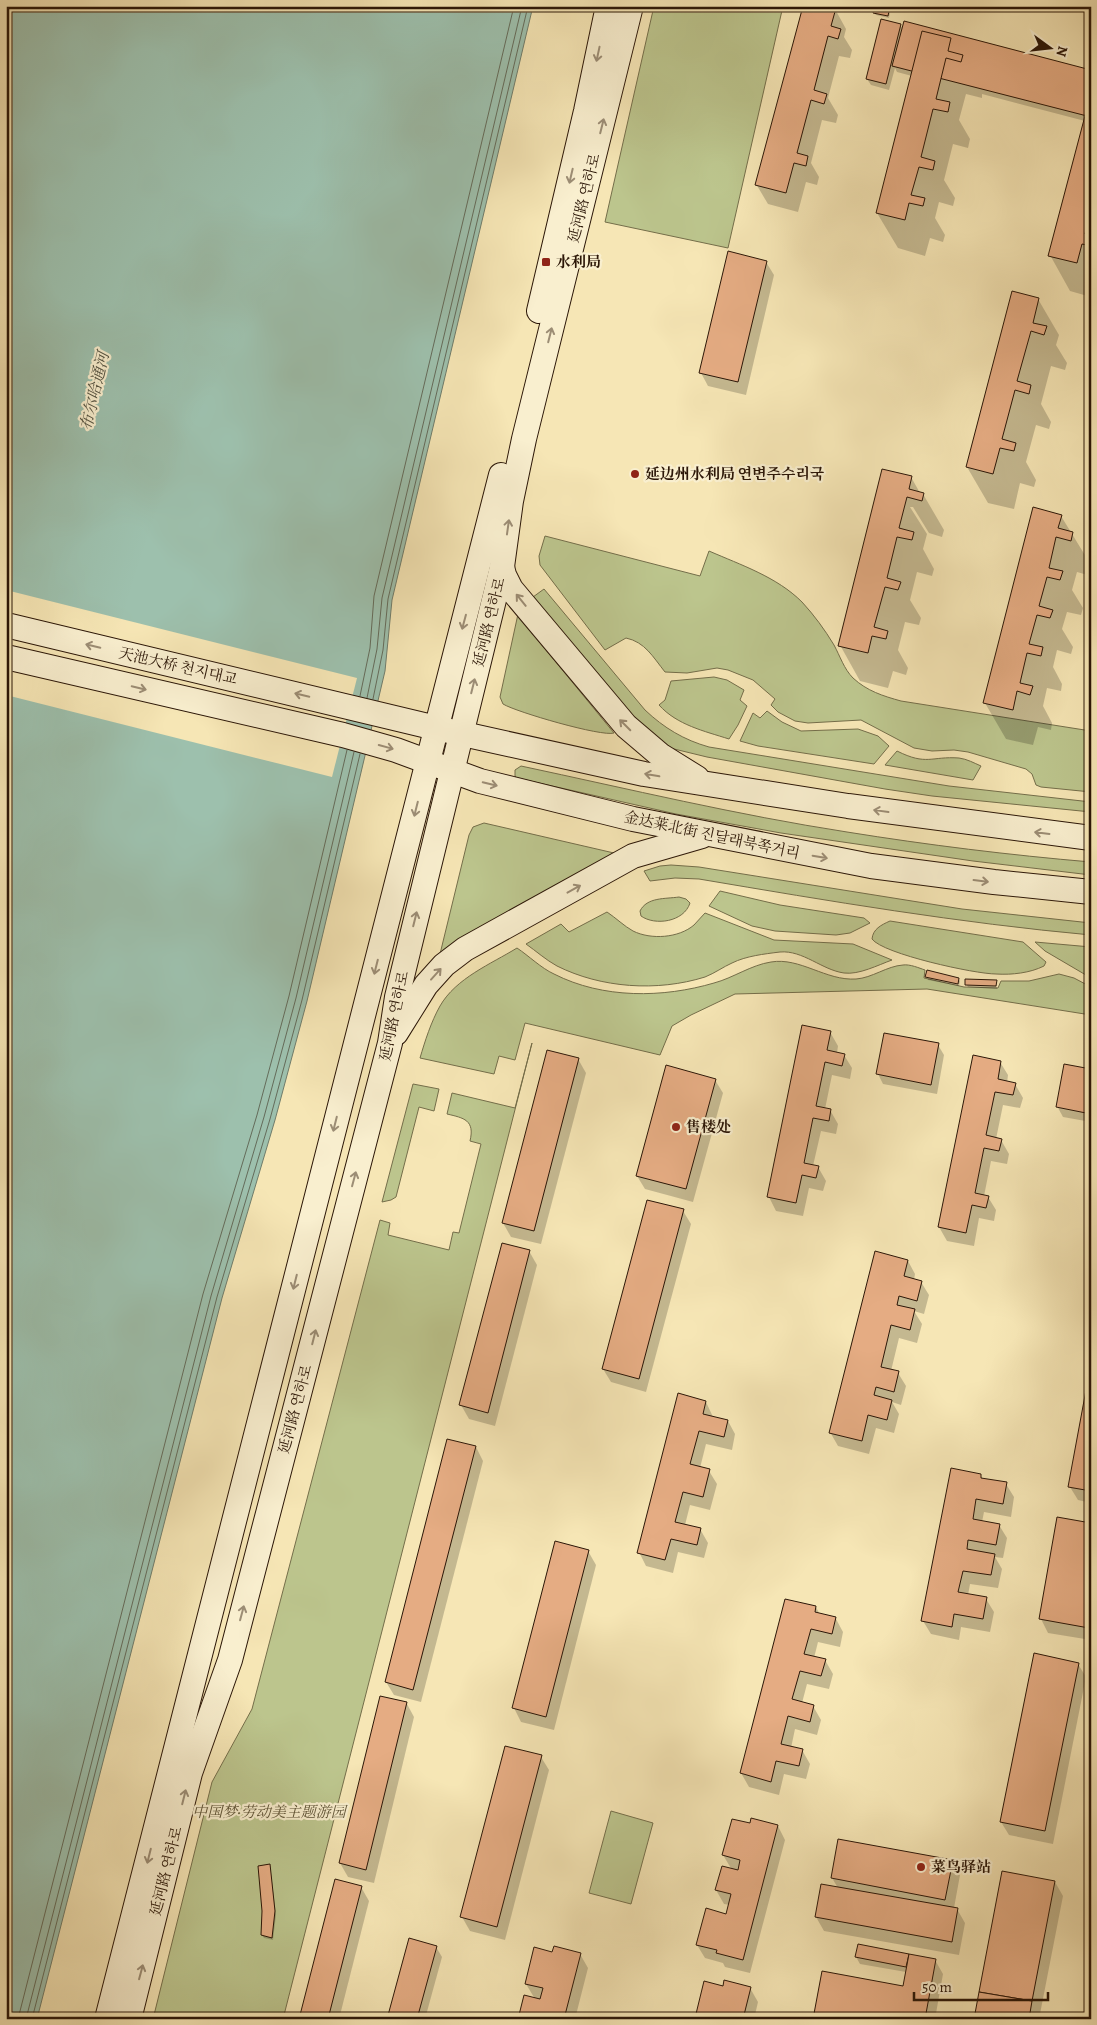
<svg xmlns="http://www.w3.org/2000/svg" width="1097" height="2025" font-family="Alegreya,'Noto Serif SC','Noto Serif KR',serif">
	<rect width="100%" height="100%" fill="#f6e6b5"/>
	<filter id="stains"><feTurbulence type="fractalNoise" baseFrequency=".004" numOctaves="4"/><feColorMatrix values="0 0 0 0 .2 0 0 0 0 .09 0 0 0 0 .02 0 0 0 .5 -.17"/></filter>
	<radialGradient id="worn" r=".72"><stop offset=".6" stop-color="#630" stop-opacity="0"/><stop offset="1" stop-color="#630" stop-opacity=".3"/></radialGradient>
	<g fill="#bcc58d" stroke="#746e4a">
		<polygon points="654,6 783,6 728,248 605,222"/>
		<path d="M 545,536 L 700,576 L 709,551 C 741,565 777,577 802,602 C 814,615 825,630 834,645 C 840,656 844,669 853,678 C 867,691 883,696 901,701 L 1091,731 L 1091,792 L 1041,787 L 1036,785 L 1032,774 L 1026,769 L 968,752 L 954,750 L 932,751 L 914,748 L 861,720 L 808,723 L 795,721 L 778,712 L 771,705 L 775,699 L 753,680 L 728,670 L 717,668 L 687,673 L 665,672 C 653,657 645,642 626,638 L 605,650 L 540,565 L 539,556 Z"/>
		<path d="M 544,589 L 645,710 C 664,728 684,740 709,747 L 949,786 L 1091,802 L 1091,812 L 932,796 L 885,789 L 707,757 L 670,748 L 634,719 L 533,597 Z"/>
		<path d="M 518,614 L 532,633 L 614,733 C 602,737 516,712 503,704 L 500,697 Z"/>
		<path d="M 714,677 L 727,680 L 744,690 L 740,700 L 747,706 L 738,725 L 729,739 C 704,731 677,725 659,705 L 665,700 L 671,681 Z"/>
		<polygon points="767,711 782,722 801,731 858,729 878,736 889,746 874,764 758,746 740,741 753,713 760,718"/>
		<path d="M 897,751 C 927,766 931,756 959,758 C 967,759 974,763 981,766 L 973,780 L 885,765 Z"/>
		<path d="M 521,766 C 629,789 737,815 847,832 C 928,845 1009,855 1091,862 L 1091,875 L 973,861 L 781,833 L 676,814 L 517,778 L 515,776 L 515,770 Z"/>
		<polygon points="484,823 614,853 440,954 469,835 473,827"/>
		<path d="M 671,865 L 699,867 L 962,909 L 1091,923 L 1091,935 C 959,923 829,901 699,879 L 675,878 L 650,881 L 644,871 L 660,866 Z"/>
		<polygon points="720,891 780,905 864,918 870,923 850,933 836,935 775,931 752,926 709,906"/>
		<path d="M 679,897 L 686,899 L 690,903 C 684,922 655,926 641,916 L 640,911 C 647,897 665,899 679,897 Z"/>
		<path d="M 607,912 C 616,918 624,926 633,931 C 651,940 679,938 694,925 C 698,921 701,917 705,913 L 774,940 L 853,944 L 892,960 C 878,965 859,975 844,973 C 822,970 803,950 780,952 C 764,954 746,956 732,963 C 723,967 715,973 705,977 C 657,992 601,988 557,966 C 546,960 536,951 526,944 L 561,924 L 569,932 Z"/>
		<path d="M 890,921 L 1023,942 L 1046,962 L 1044,966 C 1030,973 1012,975 996,974 C 975,974 883,954 872,939 C 873,929 881,925 890,921 Z"/>
		<polygon points="1035,942 1091,947 1091,978 1045,951"/>
		<path d="M 517,948 C 529,956 541,968 554,974 C 603,999 663,998 714,983 C 733,978 751,965 771,962 C 800,957 826,981 856,979 C 872,978 887,966 903,965 C 910,964 919,968 925,970 L 924,978 L 964,987 L 998,988 L 1001,981 L 1029,981 L 1059,974 L 1074,978 L 1091,987 L 1091,1015 L 927,989 L 735,994 L 691,1015 L 672,1026 L 660,1055 L 525,1023 L 515,1060 L 499,1056 L 494,1074 L 420,1058 C 425,1041 431,1022 440,1006 C 456,978 491,964 517,948 Z"/>
		<path d="M 532,1043 L 283,2019 L 153,2019 L 212,1782 L 252,1709 L 380,1220 L 390,1223 L 388,1235 L 449,1250 L 453,1232 L 459,1233 L 481,1144 L 470,1141 C 475,1120 464,1118 447,1114 L 452,1093 L 515,1108 Z"/>
		<polygon points="413,1084 439,1089 434,1111 419,1107 396,1197 391,1200 382,1202"/>
		<polygon points="611,1811 653,1823 631,1904 589,1893"/>
	</g>
	<polygon fill="#9dc0ad" stroke="#6f7c6b" points="6,6 533,6 392,600 385,671 307,1001 275,1120 222,1298 37,2019 6,2019"/>
	<polygon fill="#f6e6b5" points="6,590 357,678 332,777 6,695"/>
	<g fill="#0003">
		<polygon points="804,6 825,6 835,9 846,29 844,37 852,50 850,58 839,56 828,98 838,115 836,123 822,120 811,163 819,177 817,185 806,182 798,212 768,204 756,184"/>
		<polygon points="876,6 891,6 889,18 876,15 874,13"/>
		<polygon points="900,25 903,29 1091,71 1091,297 1070,291 1050,255 1085,121 982,94 982,98 966,94 959,120 970,139 968,148 953,144 944,180 955,198 953,206 939,202 935,218 945,235 943,242 930,238 925,256 898,248 877,213 912,76 897,72 895,68 889,90 871,85 867,79"/>
		<polygon points="766,262 774,275 746,395 708,386 701,373"/>
		<polygon points="1038,299 1059,335 1056,345 1067,363 1065,370 1051,366 1041,404 1051,422 1049,429 1036,425 1026,462 1036,480 1034,487 1020,483 1014,509 988,503 967,467"/>
		<polygon points="911,477 920,493 923,494 944,530 942,537 929,533 913,507 910,507 927,534 923,549 934,569 932,576 917,572 910,600 921,618 919,625 905,622 898,650 908,668 906,675 893,671 888,688 860,681 840,645"/>
		<polygon points="1061,516 1091,565 1091,576 1077,572 1072,590 1083,608 1081,615 1067,612 1062,629 1073,647 1071,654 1057,650 1053,667 1062,684 1061,691 1047,688 1043,706 1052,723 1051,730 1038,727 1033,745 1006,739 985,703"/>
		<polygon points="927,977 958,979 960,981 959,986 928,980"/>
		<polygon points="996,982 997,989 968,987 966,984"/>
		<polygon points="830,1032 838,1046 837,1053 844,1055 852,1068 850,1079 832,1075 825,1109 830,1110 838,1124 836,1134 821,1131 813,1166 818,1167 826,1181 823,1191 809,1188 803,1216 776,1211 769,1197"/>
		<polygon points="938,1045 944,1055 937,1094 883,1084 878,1074"/>
		<polygon points="578,1059 586,1073 541,1244 511,1237 503,1223"/>
		<polygon points="1000,1062 1008,1075 1007,1083 1015,1084 1023,1098 1020,1108 1003,1105 996,1139 1001,1140 1009,1154 1007,1164 991,1161 984,1196 988,1197 996,1210 994,1221 979,1218 974,1246 947,1241 939,1227"/>
		<polygon points="1091,1071 1091,1122 1063,1117 1057,1106"/>
		<polygon points="715,1080 723,1093 693,1202 645,1189 637,1176"/>
		<polygon points="683,1211 691,1224 646,1392 611,1382 603,1369"/>
		<polygon points="529,1251 537,1265 495,1426 469,1419 461,1405"/>
		<polygon points="908,1261 915,1274 914,1280 921,1282 929,1295 924,1314 914,1311 922,1324 917,1343 899,1338 891,1371 898,1373 906,1386 901,1405 892,1402 899,1414 894,1433 876,1428 869,1454 838,1446 830,1432"/>
		<polygon points="1091,1370 1091,1503 1078,1500 1070,1487"/>
		<polygon points="706,1402 713,1417 728,1421 735,1434 732,1450 706,1444 700,1468 709,1471 717,1484 710,1510 690,1505 685,1525 700,1529 708,1543 704,1558 678,1552 673,1573 646,1566 639,1552"/>
		<polygon points="476,1447 483,1461 421,1702 394,1695 386,1682"/>
		<polygon points="980,1475 983,1479 1006,1484 1014,1497 1011,1517 984,1512 982,1522 999,1525 1007,1538 1003,1558 995,1557 1002,1569 998,1588 970,1584 968,1595 986,1599 994,1612 990,1632 961,1627 959,1640 931,1634 923,1621"/>
		<polygon points="1091,1524 1091,1640 1048,1633 1041,1619"/>
		<polygon points="588,1551 596,1565 554,1730 521,1722 514,1708"/>
		<polygon points="816,1607 820,1615 836,1619 843,1632 840,1647 818,1642 814,1658 825,1660 833,1674 829,1689 807,1684 802,1703 813,1706 821,1720 817,1735 795,1729 791,1748 802,1750 810,1764 806,1779 784,1774 779,1795 749,1787 741,1773"/>
		<polygon points="1078,1664 1086,1677 1053,1844 1009,1835 1001,1822"/>
		<polygon points="381,1697 407,1704 414,1717 374,1883 348,1877 340,1863"/>
		<polygon points="541,1757 549,1770 505,1940 470,1931 462,1917"/>
		<polygon points="751,1825 778,1826 785,1840 750,1973 725,1967 723,1963 705,1958 697,1945 727,1915 730,1905 724,1904 716,1890 732,1870 723,1855"/>
		<polygon points="952,1861 960,1875 954,1908 957,1909 965,1923 959,1955 824,1931 816,1917 838,1888 832,1878"/>
		<polygon points="270,1865 276,1915 273,1940 264,1938 262,1935"/>
		<polygon points="1055,1882 1063,1896 1040,2014 1037,2013 1036,2019 975,2019"/>
		<polygon points="361,1887 369,1901 339,2019 301,2019"/>
		<polygon points="436,1947 442,1957 425,2019 388,2019"/>
		<polygon points="553,1953 580,1954 588,1968 575,2019 519,2019 535,1999 526,1984"/>
		<polygon points="908,1955 910,1957 935,1960 943,1974 935,2019 814,2019 904,1987 906,1972 860,1964 856,1957"/>
		<polygon points="724,1987 750,1988 758,2002 754,2019 697,2019"/>
	</g>
	<g fill="none" stroke-linecap="round" stroke-linejoin="round">
		<g stroke="#646b5a" stroke-width="1">
			<polyline points="360,696 370,648 374,596 514,6"/>
			<polyline points="367,698 377,649 382,598 522,6"/>
			<polyline points="373,699 383,650 388,599 528,6"/>
			<polyline points="18,2019 203,1294 257,1115 289,996 347,750"/>
			<polyline points="26,2019 211,1296 264,1117 296,998 354,752"/>
			<polyline points="32,2019 217,1297 270,1119 302,1000 360,754"/>
		</g>
	</g>
	<g fill="#e5ac83" stroke="#2b1607">
		<polygon points="803,6 836,8 831,26 841,29 838,39 828,36 814,90 827,94 824,104 811,100 797,153 808,156 806,166 794,163 786,193 755,185"/>
		<polygon points="875,6 890,6 888,16 873,13"/>
		<polygon points="881,19 901,24 886,84 866,79"/>
		<polygon points="904,21 1091,70 1091,117 892,66"/>
		<polygon points="922,31 951,38 948,51 963,55 961,62 946,58 936,99 950,102 948,112 933,109 921,157 935,161 933,170 919,167 911,195 925,198 923,206 909,203 905,220 876,213"/>
		<polygon points="1091,93 1091,210 1085,234 1091,236 1091,246 1082,244 1077,263 1048,256"/>
		<polygon points="728,251 767,261 738,382 699,373"/>
		<polygon points="1012,291 1039,298 1033,323 1047,326 1044,335 1031,331 1017,381 1031,385 1029,394 1015,390 1002,439 1016,443 1014,451 1000,448 993,474 966,467"/>
		<polygon points="882,469 912,476 909,489 924,493 922,501 907,497 899,528 914,532 912,540 897,537 887,578 901,582 898,590 885,587 874,627 888,631 886,639 872,636 868,653 838,646"/>
		<polygon points="1033,507 1062,515 1058,528 1073,532 1071,541 1056,537 1049,568 1063,571 1060,580 1047,577 1039,606 1053,610 1050,618 1037,615 1029,644 1043,647 1041,656 1027,653 1020,683 1033,686 1030,695 1017,691 1013,710 983,703"/>
		<polygon points="927,970 959,978 958,984 925,977"/>
		<polygon points="965,979 997,980 996,986 965,985"/>
		<polygon points="802,1025 831,1031 827,1050 845,1054 842,1066 825,1062 816,1106 831,1109 829,1121 813,1118 804,1163 819,1166 816,1178 802,1175 796,1203 767,1197"/>
		<polygon points="884,1033 939,1043 931,1085 876,1074"/>
		<polygon points="547,1050 579,1058 534,1231 502,1223"/>
		<polygon points="973,1055 1001,1061 998,1079 1016,1083 1013,1095 995,1092 986,1135 1002,1139 999,1151 984,1148 975,1193 989,1196 986,1208 972,1205 966,1233 938,1227"/>
		<polygon points="1064,1064 1091,1069 1091,1114 1056,1107"/>
		<polygon points="666,1065 716,1079 686,1189 636,1176"/>
		<polygon points="647,1200 684,1209 639,1379 602,1369"/>
		<polygon points="502,1243 530,1250 488,1413 459,1405"/>
		<polygon points="875,1251 908,1260 904,1276 922,1281 917,1301 899,1296 897,1305 915,1309 910,1330 891,1325 881,1367 899,1371 894,1392 876,1387 874,1395 892,1400 887,1420 868,1415 862,1441 829,1433"/>
		<polygon points="1091,1363 1091,1491 1068,1487"/>
		<polygon points="678,1393 706,1401 703,1414 728,1420 724,1437 699,1431 690,1464 710,1469 703,1497 683,1492 675,1522 701,1528 697,1545 671,1539 665,1560 637,1553"/>
		<polygon points="447,1439 476,1446 413,1690 385,1682"/>
		<polygon points="951,1468 981,1474 981,1478 1007,1482 1003,1504 976,1499 973,1519 1000,1524 996,1545 968,1540 967,1549 995,1554 991,1575 963,1571 958,1592 987,1597 983,1619 954,1614 952,1627 921,1621"/>
		<polygon points="1057,1517 1091,1523 1091,1616 1089,1628 1039,1619"/>
		<polygon points="555,1541 589,1550 546,1717 512,1708"/>
		<polygon points="785,1599 816,1606 815,1612 836,1617 832,1634 811,1629 804,1654 826,1659 821,1676 800,1671 792,1699 814,1705 810,1722 788,1716 781,1744 803,1749 799,1766 776,1761 771,1782 740,1773"/>
		<polygon points="1034,1653 1079,1663 1045,1831 1000,1822"/>
		<polygon points="380,1696 407,1702 366,1870 339,1863"/>
		<polygon points="505,1746 542,1755 497,1927 460,1917"/>
		<polygon points="751,1818 778,1825 743,1960 716,1953 717,1950 696,1945 706,1908 726,1914 731,1894 715,1890 722,1866 738,1870 740,1860 722,1855 732,1819 750,1823"/>
		<polygon points="838,1839 953,1860 945,1900 831,1878"/>
		<polygon points="270,1864 275,1911 272,1938 261,1935 262,1911 258,1866"/>
		<polygon points="1002,1871 1055,1881 1032,2001 979,1992"/>
		<polygon points="335,1879 362,1886 328,2019 299,2019"/>
		<polygon points="821,1884 958,1908 952,1942 815,1917"/>
		<polygon points="409,1938 437,1946 417,2019 387,2019"/>
		<polygon points="858,1944 909,1954 906,1967 855,1957"/>
		<polygon points="554,1946 581,1953 564,2019 518,2019 524,1995 540,1999 543,1988 525,1984 534,1947 552,1952"/>
		<polygon points="909,1954 936,1959 925,2019 813,2019 822,1971 903,1986"/>
		<polygon points="724,1980 751,1987 743,2019 695,2018 704,1981 723,1986"/>
		<polygon points="979,1992 1032,2001 1029,2019 974,2019"/>
	</g>
	<g fill="none" stroke-linecap="round" stroke-linejoin="round">
		<defs>
			<g id="secondary">
				<polyline points="539,311 586,111 608,6"/>
				<polyline points="502,567 504,575 511,589 626,726 660,755 697,778"/>
				<polyline points="6,625 436,728 644,774 848,806 1091,838"/>
				<polyline points="6,657 343,735 396,750 480,781 633,819 871,866 994,882 1091,892"/>
				<polyline points="396,1033 426,985 444,965 465,949 633,856 702,836"/>
				<polyline points="107,2019 501,475"/>
				<polyline points="129,2019 190,1773 230,1660 390,1043 397,997 502,567 511,501 524,439 631,6"/>
			</g>
		</defs>
		<use href="#secondary" stroke="#2b1607" stroke-width="26"/>
		<use href="#secondary" stroke="#f9efcf" stroke-width="24"/>
	</g>
	<defs><path id="oneway-shaft" d="M-6 0H5M1.5-3L5.5 0L1.5 3" fill="none" stroke-width="1.6" stroke-linecap="round" stroke-linejoin="round" transform="scale(1.25)"/></defs>
	<g stroke="#9c8d75">
		<use href="#oneway-shaft" transform="translate(598 54) rotate(102)"/>
		<use href="#oneway-shaft" transform="translate(602 126) rotate(-76)"/>
		<use href="#oneway-shaft" transform="translate(571 176) rotate(103)"/>
		<use href="#oneway-shaft" transform="translate(550 335) rotate(-76)"/>
		<use href="#oneway-shaft" transform="translate(508 527) rotate(-82)"/>
		<use href="#oneway-shaft" transform="translate(521 600) rotate(-129)"/>
		<use href="#oneway-shaft" transform="translate(464 622) rotate(105)"/>
		<use href="#oneway-shaft" transform="translate(93 646) rotate(-167)"/>
		<use href="#oneway-shaft" transform="translate(473 686) rotate(-76)"/>
		<use href="#oneway-shaft" transform="translate(139 688) rotate(13)"/>
		<use href="#oneway-shaft" transform="translate(302 695) rotate(-167)"/>
		<use href="#oneway-shaft" transform="translate(625 725) rotate(-135)"/>
		<use href="#oneway-shaft" transform="translate(386 747) rotate(15)"/>
		<use href="#oneway-shaft" transform="translate(652 775) rotate(-170)"/>
		<use href="#oneway-shaft" transform="translate(490 784) rotate(14)"/>
		<use href="#oneway-shaft" transform="translate(416 809) rotate(104)"/>
		<use href="#oneway-shaft" transform="translate(881 811) rotate(-172)"/>
		<use href="#oneway-shaft" transform="translate(1042 833) rotate(-173)"/>
		<use href="#oneway-shaft" transform="translate(820 857) rotate(10)"/>
		<use href="#oneway-shaft" transform="translate(981 881) rotate(7)"/>
		<use href="#oneway-shaft" transform="translate(574 889) rotate(-29)"/>
		<use href="#oneway-shaft" transform="translate(415 919) rotate(-76)"/>
		<use href="#oneway-shaft" transform="translate(376 967) rotate(104)"/>
		<use href="#oneway-shaft" transform="translate(436 974) rotate(-48)"/>
		<use href="#oneway-shaft" transform="translate(335 1124) rotate(104)"/>
		<use href="#oneway-shaft" transform="translate(354 1179) rotate(-75)"/>
		<use href="#oneway-shaft" transform="translate(295 1282) rotate(104)"/>
		<use href="#oneway-shaft" transform="translate(314 1337) rotate(-76)"/>
		<use href="#oneway-shaft" transform="translate(242 1613) rotate(-75)"/>
		<use href="#oneway-shaft" transform="translate(184 1797) rotate(-76)"/>
		<use href="#oneway-shaft" transform="translate(149 1856) rotate(104)"/>
		<use href="#oneway-shaft" transform="translate(141 1972) rotate(-75)"/>
	</g>
	<g fill="#8f2418" stroke="#f9efcf" stroke-width="2">
		<rect x="541" y="257" width="10" height="10" rx="2.5"/>
		<circle cx="635" cy="474" r="5"/>
		<circle cx="676" cy="1127" r="5"/>
		<circle cx="921" cy="1867" r="5"/>
	</g>
	<g text-anchor="middle" stroke-width="4.5" stroke-linejoin="round" paint-order="stroke">
		<g font-size="15" fill="#2b1607" stroke="#f9efcf">
			<text transform="translate(584 198) rotate(-76)" y="5">延河路 연하로</text>
			<text transform="translate(489 622) rotate(-76)" y="5">延河路 연하로</text>
			<text transform="translate(178 666) rotate(13)" y="5">天池大桥 천지대교</text>
			<text transform="translate(712 835) rotate(12)" y="5">金达莱北街 진달래북쪽거리</text>
			<text transform="translate(394 1016) rotate(-78)" y="5">延河路 연하로</text>
			<text transform="translate(295 1409) rotate(-75)" y="5">延河路 연하로</text>
			<text transform="translate(166 1871) rotate(-76)" y="5">延河路 연하로</text>
		</g>
		<g font-size="15" font-weight="bold" fill="#2b1607" stroke="#f9efcf" text-anchor="start">
			<text x="556" y="267">水利局</text>
			<text x="645" y="479">延边州水利局 연변주수리국</text>
			<text x="686" y="1132">售楼处</text>
			<text x="931" y="1872">菜鸟驿站</text>
		</g>
		<g font-size="15" font-style="italic" fill="#5e5336" stroke="#f9efcf">
			<text x="269" y="1817">中国梦·劳动美主题游园</text>
		</g>
		<g font-size="16" font-style="italic" fill="#535241" stroke="#f9efcf">
			<text transform="translate(94 391) rotate(-77)" y="6">布尔哈通河</text>
		</g>
	</g>
	<rect width="1097" height="2025" fill="none" stroke="#f6e6b5" stroke-width="25"/>
	<rect x="8" y="8" width="1082" height="2010" fill="none" stroke="#2b1607" stroke-width="2.5"/>
	<rect x="12" y="12" width="1072" height="2000" fill="none" stroke="#2b1607"/>
	<g transform="translate(1050 48) rotate(105)" stroke="#f9efcf" stroke-width="4" paint-order="stroke">
	<path d="M0-4L9 19L0 12L-9 19Z" fill="#2b1607"/>
	<text y="-8" font-size="14" font-weight="bold" text-anchor="middle" fill="#2b1607">N</text>
	</g>
	<path d="M914 1992v8h134v-8" fill="none" stroke="#2b1607" stroke-width="2.5"/>
	<text x="922" y="1992" font-size="15" fill="#2b1607" stroke="#f9efcf" stroke-width="4" paint-order="stroke">50 m</text>
	<rect width="100%" height="100%" filter="url(#stains)"/>
	<rect width="100%" height="100%" fill="url(#worn)"/>
</svg>
